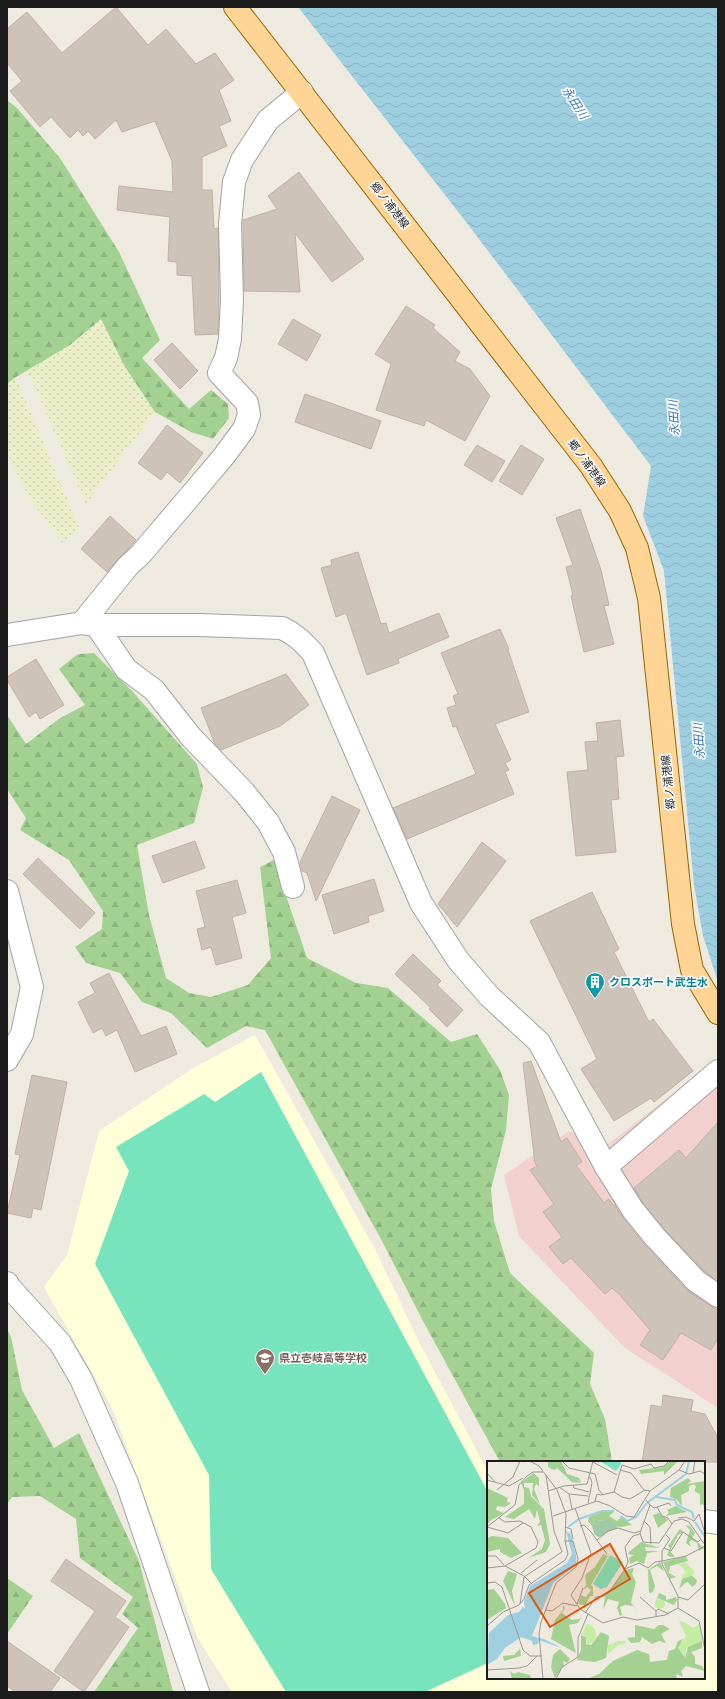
<svg xmlns="http://www.w3.org/2000/svg" width="725" height="1699" font-family="Mulish,'Noto Sans JP',sans-serif">
	<defs>
		<pattern id="farmland-dots" width="8" height="8" patternUnits="userSpaceOnUse"><rect width="8" height="8" fill="#ebefc9"/><path d="M2 2h.1M6 6h.1" fill="none" stroke="#c9ccac" stroke-width="1.8" stroke-linecap="round"/></pattern>
		<pattern id="forest-firs" width="22" height="20" patternUnits="userSpaceOnUse"><rect width="22" height="20" fill="#a2d191"/><path d="M5 1l3.5 6h-7zM16 11l3.5 6h-7z" fill="#8bb37c"/></pattern>
		<pattern id="water-waves" width="16" height="10" patternUnits="userSpaceOnUse"><rect width="16" height="10" fill="#9dcfe0"/><path d="M0 5q4-4 8 0t8 0" fill="none" stroke="#87b1c0"/></pattern>
	</defs>
	<rect width="100%" height="100%" fill="#eeeae0"/>
	<polygon fill="#f1d0cd" points="711,1064 718,1069 718,1408 625,1348 519,1236 504,1175 569,1131 607,1145"/>
	<polygon fill="#feffd8" points="255,1035 375,1249 419,1342 488,1472 488,1678 704,1678 704,1513 718,1512 718,1692 232,1692 198,1639 112,1408 44,1287 67,1255 99,1131 195,1067"/>
	<g fill="url(#farmland-dots)">
		<polygon points="101,319 125,367 155,412 86,504 27,370 70,345"/>
		<polygon points="16,377 80,530 62,543 28,496 11,462 7,447 7,384"/>
	</g>
	<g fill="url(#forest-firs)">
		<polygon points="7,100 17,108 60,158 119,252 160,340 142,358 189,409 211,390 228,404 229,418 213,439 191,432 155,412 125,367 101,319 70,345 16,377 7,384"/>
		<polygon points="94,653 132,691 197,764 203,787 194,823 137,845 149,915 166,978 189,993 211,997 248,985 271,958 260,867 274,860 307,958 356,983 388,988 451,1042 477,1034 500,1070 509,1095 506,1130 491,1189 494,1221 510,1273 594,1353 590,1384 605,1419 612,1462 500,1462 423,1321 382,1241 265,1030 246,1026 207,1048 171,1013 142,1002 120,973 86,963 75,947 102,929 103,911 69,860 20,830 26,818 7,789 7,715 26,744 60,718 85,705 59,669 78,654"/>
		<polygon points="7,1329 11,1337 22,1390 54,1448 79,1433 139,1561 173,1692 94,1692 138,1628 122,1614 133,1597 80,1558 76,1519 40,1496 12,1497 7,1504"/>
		<polygon points="7,1578 33,1596 7,1634"/>
	</g>
	<polygon fill="#77e4bd" points="261,1072 488,1492 488,1663 425,1692 286,1692 211,1569 209,1475 95,1264 129,1171 116,1147 204,1094 215,1102"/>
	<polygon fill="url(#water-waves)" points="298,7 718,7 718,982 703,936 694,885 664,571 643,516 651,466 463,218"/>
	<g fill="#cec3b9" stroke="#c1b0a2">
		<polygon points="116,7 148,45 166,29 196,64 215,53 234,80 219,90 231,121 219,126 227,146 202,157 202,190 212,190 214,229 218,228 219,291 218,334 195,335 192,276 177,275 177,262 168,261 170,217 117,210 119,186 173,192 172,161 155,121 122,132 116,120 95,139 88,131 83,136 78,130 70,138 51,117 40,127 10,91 22,81 7,63 7,29 27,12 62,53"/>
		<polygon points="299,172 364,259 332,282 295,233 300,292 244,291 243,220 277,209 268,196"/>
		<polygon points="406,306 435,325 433,328 460,352 455,361 470,369 490,396 465,441 426,420 424,426 376,410 391,364 375,354"/>
		<polygon points="293,319 321,335 307,361 278,344"/>
		<polygon points="172,343 198,371 180,389 154,360"/>
		<polygon points="305,394 381,421 371,449 295,422"/>
		<polygon points="167,425 203,453 180,483 167,472 161,480 138,463"/>
		<polygon points="477,445 505,461 492,482 464,465"/>
		<polygon points="521,445 544,459 522,495 499,481"/>
		<polygon points="580,509 601,570 609,605 604,606 614,644 584,652 571,596 573,595 566,567 573,565 556,518"/>
		<polygon points="110,516 136,540 107,572 81,549"/>
		<polygon points="358,552 381,624 386,623 389,633 439,613 449,637 398,659 399,663 367,675 346,613 336,617 321,568 332,565 331,560"/>
		<polygon points="500,629 509,649 508,650 529,712 495,724 511,760 505,763 509,770 505,772 514,794 407,839 393,808 476,774 456,726 453,727 447,708 456,705 453,696 458,694 441,653"/>
		<polygon points="36,659 64,705 40,719 36,712 29,717 7,680 7,677"/>
		<polygon points="286,674 309,705 280,726 221,750 215,744 201,708"/>
		<polygon points="620,720 624,756 616,757 619,799 611,800 616,852 576,856 567,772 588,770 585,742 598,741 596,723"/>
		<polygon points="332,796 360,810 316,901 307,873 302,871 300,862"/>
		<polygon points="195,841 205,868 163,883 152,856"/>
		<polygon points="482,842 506,861 457,927 438,904"/>
		<polygon points="38,858 95,913 80,929 23,874"/>
		<polygon points="374,879 384,911 368,916 369,922 334,934 322,895"/>
		<polygon points="237,880 246,913 232,917 242,958 216,965 211,947 202,950 197,929 205,927 196,891"/>
		<polygon points="592,892 619,949 614,952 649,1022 653,1019 693,1071 654,1102 651,1098 614,1121 581,1069 597,1059 530,921"/>
		<polygon points="413,954 441,981 437,985 463,1010 447,1027 429,1009 431,1008 395,974"/>
		<polygon points="109,973 141,1036 166,1026 177,1054 135,1072 117,1030 106,1036 102,1028 93,1033 78,1002 95,993 90,983"/>
		<polygon points="531,1061 561,1142 567,1138 582,1162 576,1165 604,1203 609,1199 613,1205 614,1204 623,1218 645,1245 687,1290 718,1311 718,1338 711,1350 681,1333 663,1360 640,1345 650,1330 619,1294 612,1288 605,1294 571,1258 563,1264 549,1247 562,1237 543,1212 554,1204 530,1170 537,1166 535,1163 523,1063"/>
		<polygon points="32,1075 67,1082 41,1210 33,1208 31,1218 7,1213 20,1155 15,1154"/>
		<polygon points="718,1122 718,1277 715,1279 704,1271 664,1229 643,1203 634,1188 679,1150 686,1158"/>
		<polygon points="663,1395 693,1400 691,1411 705,1414 718,1438 718,1462 642,1462 651,1405 662,1407"/>
		<polygon points="66,1559 126,1601 115,1617 129,1627 84,1692 54,1671 95,1611 51,1581"/>
		<polygon points="7,1641 60,1678 50,1692 16,1692 7,1686"/>
	</g>
	<g fill="none" stroke-linecap="round" stroke-linejoin="round">
		<defs>
			<g id="minor">
				<polyline points="82,623 128,566 140,555 186,501 224,456 244,429 249,415 247,403 219,373 226,358 230,339 232,299 230,224 234,182 242,160 268,120 302,92"/>
				<polyline points="96,625 126,669 154,690 191,737 244,792 268,822 284,852 293,887"/>
				<path d="M 7,635 L 82,623 L 96,625 L 199,625 L 282,628 C 295,634 303,642 313,653 L 421,903 L 458,960 L 489,996 L 539,1042 L 606,1167 L 633,1210 L 655,1237 L 696,1281 L 718,1296"/>
				<polyline points="7,891 32,987 22,1034 7,1060"/>
				<polyline points="606,1167 718,1071"/>
				<polyline points="7,1283 11,1289 60,1343 81,1379 127,1483 198,1692"/>
				<polyline points="704,1521 718,1523"/>
			</g>
			<polyline id="primary" points="235,7 591,466 620,511 637,548 649,598 683,924 692,970 718,1013"/>
		</defs>
		<use href="#minor" stroke="#a3a3a3" stroke-width="24"/>
		<use href="#primary" stroke="#936700" stroke-width="24"/>
		<use href="#minor" stroke="#fff" stroke-width="22"/>
		<use href="#primary" stroke="#ffd494" stroke-width="22"/>
	</g>
	<defs>
		<symbol id="building-pin" viewBox="-11 -11 22 30"><path d="M0 17L-7.5 6A9.5 9.5 0 1 1 7.5 6Z" fill="#0f9aa8" stroke="#fff"/><path d="M-4-6H4V6H1V3H-1V6H-4ZM-2.5-4.3h1.7v1.8h-1.7ZM.8-4.3h1.7v1.8H.8ZM-2.5-1h1.7V.8h-1.7ZM.8-1h1.7V.8H.8Z" fill="#fff"/></symbol>
		<symbol id="school-pin" viewBox="-11 -11 22 30"><path d="M0 17L-7.5 6A9.5 9.5 0 1 1 7.5 6Z" fill="#8d6e63" stroke="#fff"/><path d="M0-5L7-2L0 1L-7-2ZM-4 1L0 2.5L4 1V4Q0 6-4 4Z" fill="#fff"/></symbol>
	</defs>
	<g fill-rule="evenodd">
		<use href="#building-pin" x="584" y="971" width="22" height="30"/>
		<use href="#school-pin" x="254" y="1347" width="22" height="30"/>
	</g>
	<g text-anchor="middle" stroke-width="3" stroke-linejoin="round" paint-order="stroke">
		<g font-size="11" fill="#1c1c1c" stroke="#fff">
			<text transform="translate(390 205) rotate(52)" y="4">郷ノ浦港線</text>
			<text transform="translate(587 463) rotate(54)" y="4">郷ノ浦港線</text>
			<text transform="translate(668 782) rotate(-96)" y="4">郷ノ浦港線</text>
		</g>
		<g font-size="11" font-weight="bold" fill="#0d838f" stroke="#fff" text-anchor="start">
			<text x="609" y="986">クロスポート武生水</text>
		</g>
		<g font-size="11" font-weight="bold" fill="#785e54" stroke="#fff" text-anchor="start">
			<text x="279" y="1362">県立壱岐高等学校</text>
		</g>
		<g font-size="12" font-style="italic" fill="#4277b2" stroke="#fff">
			<text transform="translate(575 103) rotate(57)" y="4">永田川</text>
			<text transform="translate(674 418) rotate(-94)" y="4">永田川</text>
			<text transform="translate(699 741) rotate(-94)" y="4">永田川</text>
		</g>
	</g>
	<g transform="translate(487 1461)">
		<rect width="218" height="218" fill="#eeeae0"/>
		<path d="M 198,101 L 208,111 L 203,117 L 196,118 L 194,115 L 199,112 L 195,106 L 191,104 ZM168 143a5 5 0 1 1 10 0a5 5 0 1 1-10 0ZM 192,160 L 199,162 L 206,167 L 213,163 L 215,180 L 199,188 L 198,197 L 191,187 L 199,175 Z" fill="#c4eda1"/>
		<path d="M 61,0 L 74,0 L 80,13 L 92,17 L 94,21 L 89,18 L 94,22 L 85,21 L 70,7 L 67,9 L 61,6 ZM 183,0 L 191,0 L 177,14 L 177,10 L 154,13 L 152,9 L 176,6 ZM 46,12 L 52,17 L 52,25 L 49,23 L 47,28 L 53,43 L 45,34 L 46,22 L 37,22 L 37,26 L 42,27 L 44,35 L 57,48 L 63,83 L 59,91 L 41,97 L 55,88 L 58,79 L 54,64 L 50,65 L 53,61 L 50,48 L 48,58 L 42,48 L 27,58 L 18,56 L 37,43 L 37,29 L 34,22 ZM 201,17 L 204,20 L 200,23 L 218,20 L 218,48 L 216,43 L 213,44 L 213,33 L 207,30 L 209,26 L 207,23 L 202,25 L 202,30 L 194,34 L 195,45 L 189,38 L 183,36 L 184,27 ZM 0,27 L 21,37 L 20,41 L 24,42 L 18,46 L 10,45 L 9,49 L 17,52 L 3,60 L 0,64 ZM 189,45 L 200,51 L 178,55 L 182,52 L 180,49 ZM 115,50 L 127,51 L 122,55 L 130,60 L 134,56 L 145,64 L 133,66 L 117,59 L 109,60 L 105,65 L 101,60 L 102,56 ZM 172,52 L 181,59 L 171,67 L 166,54 ZM 198,64 L 203,65 L 208,72 L 205,77 L 217,87 L 212,90 L 210,82 L 205,79 L 202,81 L 204,86 L 199,82 L 203,69 ZM 193,68 L 196,71 L 191,74 L 183,90 L 188,96 L 183,96 L 180,94 L 183,87 L 181,85 ZM 5,75 L 21,77 L 35,92 L 24,97 L 13,91 L 13,88 L 0,91 L 0,77 ZM 154,81 L 173,87 L 158,86 L 159,90 L 173,90 L 160,92 L 157,103 L 150,100 L 143,103 L 142,97 L 147,94 L 141,93 L 142,91 ZM 116,93 L 121,95 L 104,124 L 106,126 L 106,135 L 103,135 L 97,149 L 97,144 L 91,143 L 94,134 L 99,136 L 104,129 L 100,126 L 96,129 L 99,124 L 98,114 L 108,106 ZM 199,95 L 201,100 L 183,105 L 182,112 L 189,116 L 183,118 L 176,101 ZM 173,101 L 177,110 L 170,105 L 163,109 L 168,125 L 166,131 L 162,132 L 161,109 ZM 147,107 L 145,113 L 149,121 L 144,141 L 151,153 L 146,145 L 138,144 L 133,146 L 135,154 L 133,155 L 130,147 L 132,141 L 121,138 L 116,149 L 118,135 L 138,109 ZM 21,110 L 30,113 L 25,130 L 28,145 L 16,120 ZM 205,115 L 210,119 L 209,123 L 205,126 L 201,121 L 198,122 L 192,128 L 195,118 ZM 7,128 L 18,143 L 19,147 L 0,159 L 0,129 ZM 172,132 L 179,135 L 179,139 L 189,136 L 190,139 L 187,144 L 171,137 L 168,143 ZM 76,143 L 78,147 L 75,152 L 85,159 L 92,158 L 95,155 L 91,162 L 82,164 L 89,192 L 64,178 L 68,159 L 76,149 ZM 148,164 L 167,168 L 172,164 L 176,164 L 183,168 L 174,173 L 179,182 L 172,180 L 165,183 L 155,176 L 153,181 L 144,182 L 140,177 L 148,176 ZM 114,171 L 122,175 L 119,197 L 108,201 L 90,199 L 94,189 L 94,174 L 99,176 L 99,183 L 104,184 ZM 196,178 L 191,187 L 198,197 L 201,186 L 215,180 L 215,187 L 204,191 L 208,196 L 208,203 L 215,205 L 218,210 L 199,205 L 194,210 L 196,216 L 189,213 L 190,218 L 100,218 L 112,213 L 126,200 L 150,189 L 162,193 L 163,201 L 180,199 L 182,190 L 188,188 L 191,180 ZM 33,188 L 34,195 L 17,200 L 16,195 L 27,194 ZM 73,188 L 83,198 L 80,202 L 76,200 L 77,204 L 68,217 L 64,206 L 66,194 ZM 23,210 L 27,213 L 31,211 L 43,214 L 44,218 L 25,218 Z" fill="#a2d191"/>
		<path d="M 117,59 L 126,61 L 131,66 L 112,76 L 108,74 L 105,65 L 109,60 Z" fill="#a0c9a7"/>
		<path d="M 100,162 L 108,168 L 109,175 L 108,180 L 100,184 L 99,176 L 95,173 ZM 132,180 L 138,180 L 139,183 L 131,184 L 121,193 L 121,184 Z" fill="#c4eda1"/>
		<path d="M 113,0 L 134,0 L 134,3 L 129,10 ZM 123,94 L 136,101 L 120,126 L 114,128 L 106,123 Z" fill="#77e4bd"/>
		<path d="M 79,70 L 84,73 L 89,94 L 89,104 L 66,122 L 45,175 L 57,178 L 69,184 L 74,187 L 52,179 L 51,183 L 46,184 L 45,180 L 34,176 L 18,187 L 10,198 L 0,204 L 2,172 L 21,154 L 32,151 L 36,146 L 38,148 L 37,141 L 43,125 L 80,102 L 85,93 Z" fill="#9dcfe0"/>
		<path fill="none" stroke="#9dcfe0" stroke-width="2" d="M 169,36 L 188,39 L 190,44 L 205,51 L 207,58M 134,55 L 140,60 L 149,56 L 160,42 L 199,13 L 202,0M 208,61 L 218,76M 81,66 L 92,58 L 115,50 L 127,50"/>
		<path fill="none" stroke="#9a9892" stroke-width="1" d="M 43,0 L 52,5 L 70,29 L 79,53 L 78,80 L 86,80 L 91,98 L 89,106 L 69,122 L 54,161 L 52,173 L 56,218M 75,0 L 82,7 L 108,13 L 112,29 L 116,34M 106,1 L 130,14M 133,9 L 144,12 L 157,29M 192,9 L 202,13 L 213,10 L 218,13M 0,12 L 8,21M 206,12 L 208,0M 40,15 L 46,11 L 56,11M 0,19 L 22,25 L 36,17M 86,24 L 87,27 L 102,31M 72,26 L 82,33 L 85,48M 10,29 L 26,16 L 33,0M 61,30 L 77,25 L 100,23 L 106,0M 163,30 L 158,29 L 143,38 L 135,36 L 127,31 L 135,4 L 147,8 L 164,3 L 167,7 L 177,5 L 182,0M 82,33 L 101,35M 159,39 L 163,44 L 153,72 L 156,81 L 172,82 L 187,60 L 195,58 L 202,61 L 218,84M 108,40 L 110,33 L 114,34 L 127,31M 101,42 L 105,22 L 103,16M 163,44 L 167,47 L 182,42 L 184,45M 170,46 L 175,55 L 181,57 L 185,63M 88,47 L 104,92 L 95,117 L 84,134 L 93,148 L 116,162 L 136,156 L 150,159 L 178,154 L 191,147M 66,55 L 110,40 L 123,45 L 139,55 L 147,56 L 163,30 L 192,9 L 198,0M 12,57 L 18,61 L 33,60 L 44,66 L 51,81 L 49,87 L 18,105M 191,57 L 199,56 L 207,60 L 212,53 L 218,72M 157,60 L 163,66 L 164,83M 93,65 L 97,64 L 104,71 L 120,93M 0,66 L 28,44 L 32,24 L 40,15M 0,66 L 21,72 L 36,62M 78,66 L 84,68 L 86,78M 179,74 L 183,78 L 175,90 L 175,103 L 191,135 L 191,147M 110,79 L 121,70 L 131,67 L 147,72 L 154,70M 177,87 L 184,90 L 196,71 L 211,81 L 214,78M 0,95 L 9,95 L 17,104M 175,100 L 199,95 L 218,85M 0,107 L 18,105 L 37,115 L 44,122M 138,108 L 141,101 L 138,86 L 146,75 L 153,73M 34,112 L 50,99M 0,122 L 8,121 L 15,126 L 36,189 L 43,195 L 55,195M 153,136 L 169,150M 191,136 L 201,139 L 218,123M 33,143 L 37,116 L 75,91 L 67,70 L 59,14M 90,143 L 96,127M 191,147 L 212,160 L 218,189M 59,149 L 65,150 L 76,142 L 90,145M 98,152 L 109,136 L 117,135 L 123,130 L 138,108 L 152,102 L 161,107 L 168,101 L 175,100M 169,155 L 169,150 L 171,148 L 182,153M 0,165 L 16,151 L 32,144 L 37,138 L 42,124 L 78,99 L 81,93 L 78,80M 0,209 L 32,207 L 40,205 L 50,195M 69,218 L 75,206 L 91,196 L 91,177 L 101,153"/>
		<path fill="#de560d" fill-opacity="0.15" stroke="#de560d" stroke-width="2" d="M 123,83 L 143,118 L 63,166 L 42,132 Z"/>
		<rect width="218" height="218" fill="none" stroke="#1c1c1c" stroke-width="2"/>
	</g>
	<rect width="725" height="1699" fill="none" stroke="#1c1c1c" stroke-width="16"/>
</svg>
